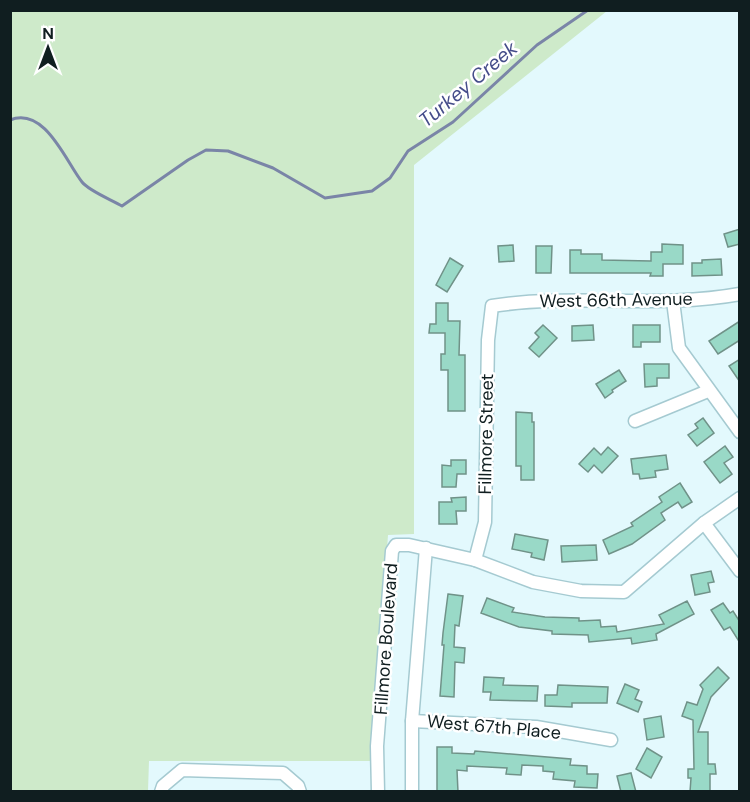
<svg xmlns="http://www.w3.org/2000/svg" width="750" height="802" font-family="'DM Sans',sans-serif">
	<rect width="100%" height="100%" fill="#e3f9fd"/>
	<polygon fill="#ceeaca" points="10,11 607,11 414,165 414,534 388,535 372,761 149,761 148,791 11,791"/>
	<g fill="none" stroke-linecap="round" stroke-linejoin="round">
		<path stroke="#7a85a7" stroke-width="3" d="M 10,120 C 45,106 66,162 82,182 C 89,191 112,200 122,206 L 188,160 L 206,150 L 228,151 L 273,168 L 325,198 L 372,191 L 390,178 L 408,151 L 453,122 L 537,45 L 588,10"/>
	</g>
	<g fill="#99d9c7" stroke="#709288" stroke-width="1.5">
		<polygon points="740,229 740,244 728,247 724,234"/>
		<polygon points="662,244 683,245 683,264 663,264 663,276 650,276 651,273 570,273 570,250 581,250 581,254 602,254 602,260 651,261 651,252 662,252"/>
		<polygon points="513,245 514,261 499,262 498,246"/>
		<polygon points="536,246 552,246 551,273 536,273"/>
		<polygon points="450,258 463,266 447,292 436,285"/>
		<polygon points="721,259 722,275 692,276 692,263 702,263 702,260"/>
		<polygon points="436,303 448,303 448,321 460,321 459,355 465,355 465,411 448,411 448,370 441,370 441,354 445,354 445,333 429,333 430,324 436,324"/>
		<polygon points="740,321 740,340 718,354 709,341"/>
		<polygon points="543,325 557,338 539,357 529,348 539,337 535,333"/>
		<polygon points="593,325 594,340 572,341 572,326"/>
		<polygon points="633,325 660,325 660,342 641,342 641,347 633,347"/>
		<polygon points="740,359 740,382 729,366"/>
		<polygon points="644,364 669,364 669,378 657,378 657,386 645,387"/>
		<polygon points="619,370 626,381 612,390 613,392 605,398 596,384"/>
		<polygon points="516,412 532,413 532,422 534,422 534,480 521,480 521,466 516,466"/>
		<polygon points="703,418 714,433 697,446 688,435 698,428 695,424"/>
		<polygon points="725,446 733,457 724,463 732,474 720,483 704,462"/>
		<polygon points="608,447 618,456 602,473 594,465 588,472 579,464 594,448 601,455"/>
		<polygon points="666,455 668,469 655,471 656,477 640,479 639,474 633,474 631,459"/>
		<polygon points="451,460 466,460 466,474 457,474 456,487 442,487 442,465 451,466"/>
		<polygon points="680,483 692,502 682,508 678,502 661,513 665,520 632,544 609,554 603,540 633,526 631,523 662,502 659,497"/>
		<polygon points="466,497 466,511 456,511 457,524 439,524 439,502 452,502 451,498"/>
		<polygon points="515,534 548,540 544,560 531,557 532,553 512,549"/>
		<polygon points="596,545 597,560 562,562 561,546"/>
		<polygon points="711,571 714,582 708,583 710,592 695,595 691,575"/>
		<polygon points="448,594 463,596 459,626 455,625 454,647 465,648 464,663 455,662 454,697 440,696 444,645 442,645 443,633"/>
		<polygon points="487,598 514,608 512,612 545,617 579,618 579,621 600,620 601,627 616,626 617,632 664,624 659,615 687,601 694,614 656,634 657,640 632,644 631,638 589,642 588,635 552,634 552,631 519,627 481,613"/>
		<polygon points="723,603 730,613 733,611 740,622 740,643 730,627 724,630 711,610"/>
		<polygon points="718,667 729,678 711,697 698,732 708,732 708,764 715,764 716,774 710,774 710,792 690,792 691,778 688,778 688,769 694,769 693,720 682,716 687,702 697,705 703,689 700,685"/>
		<polygon points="484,677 504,678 503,685 538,686 537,701 490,700 491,692 483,692"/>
		<polygon points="625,684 639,690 635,699 642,702 638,712 617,703"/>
		<polygon points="558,685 608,687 607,703 572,703 572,707 545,706 545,695 557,695"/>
		<polygon points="661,716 664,737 647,740 644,719"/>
		<polygon points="437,747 452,747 452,753 474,754 475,751 571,759 570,765 587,766 587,774 598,774 597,788 574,787 575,781 553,779 554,772 543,771 543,766 522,765 521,775 506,774 507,768 467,766 467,771 457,770 458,792 437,792"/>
		<polygon points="647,748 662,757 651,778 636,769"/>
		<polygon points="631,773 636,792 621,792 617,776"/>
	</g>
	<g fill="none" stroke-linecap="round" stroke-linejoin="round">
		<defs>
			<g id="minor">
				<polyline points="673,301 679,348 740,432"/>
				<polyline points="635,421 708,391"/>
				<polyline points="704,523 740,571"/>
				<path d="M 475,560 L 485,522 L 488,340 L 492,306 C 574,293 658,309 740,294"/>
				<polyline points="412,721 536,727 611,740"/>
				<polyline points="161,792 163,786 182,770 283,773 298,786 300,792"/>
				<polyline points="378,792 377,746 392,551 396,545 409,545 475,560 533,582 581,591 624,592 704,523 740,498"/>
				<polyline points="412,792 412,721 426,548"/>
			</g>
		</defs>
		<use href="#minor" stroke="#a5cad1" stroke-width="15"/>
		<use href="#minor" stroke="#fff" stroke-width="12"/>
	</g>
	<g text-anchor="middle" stroke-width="5" stroke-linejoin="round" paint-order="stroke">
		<g font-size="18" fill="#101e20" stroke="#fff">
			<text transform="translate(616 300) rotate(-1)" y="6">West 66th Avenue</text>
			<text transform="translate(486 434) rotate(-89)" y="6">Fillmore Street</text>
			<text transform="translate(386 639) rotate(-86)" y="6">Fillmore Boulevard</text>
			<text transform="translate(494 727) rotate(5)" y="6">West 67th Place</text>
		</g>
		<g font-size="20" font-style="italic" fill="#454d8a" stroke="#fff">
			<text transform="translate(468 84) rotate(-40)" y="7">Turkey Creek</text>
		</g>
	</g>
	<rect width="750" height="802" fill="none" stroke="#101e20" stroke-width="24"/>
	<g transform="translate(48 48)" stroke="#ffffff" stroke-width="4.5" paint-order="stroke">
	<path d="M0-4.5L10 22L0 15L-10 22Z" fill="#101e20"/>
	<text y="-9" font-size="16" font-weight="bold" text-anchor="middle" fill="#101e20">N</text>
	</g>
</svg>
